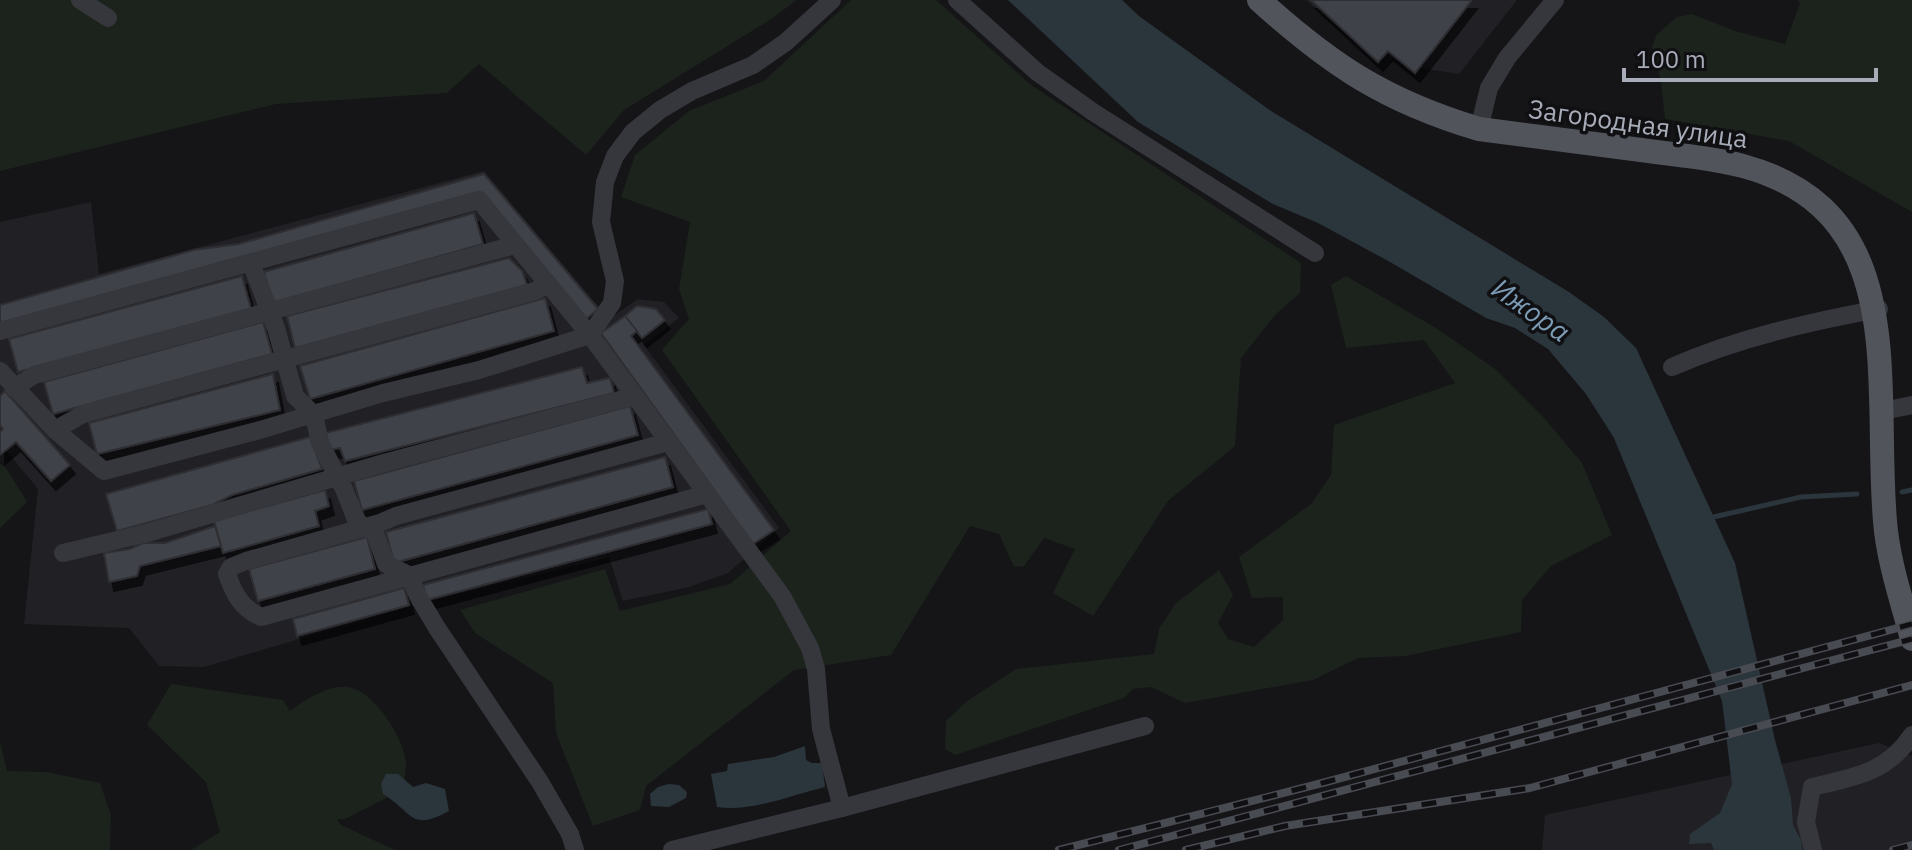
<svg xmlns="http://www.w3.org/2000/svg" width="1912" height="850" font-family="'IBM Plex Sans',sans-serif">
	<defs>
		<filter id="shadow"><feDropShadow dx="5" dy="9" stdDeviation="0" flood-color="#0009"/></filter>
	</defs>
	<rect width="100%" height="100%" fill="#151518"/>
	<g fill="#212125">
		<polygon points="1306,0 1517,0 1459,74 1407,66 1336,25"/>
		<polygon points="484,171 609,319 638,299 664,302 679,318 644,345 779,528 728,573 689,587 623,601 609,557 422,603 204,667 159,666 129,628 24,624 38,489 0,443 0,222 91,202 99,274"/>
		<polygon points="1879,743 1912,756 1912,850 1542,850 1545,815"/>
	</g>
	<g fill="#1b231c">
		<polygon points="0,0 797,0 768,21 624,110 586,155 479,64 447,93 276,104 0,171"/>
		<polygon points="851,0 936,0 1031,85 1301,263 1300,293 1275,315 1241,358 1235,446 1168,501 1093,616 1053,593 1075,549 1044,538 1024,566 1014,567 999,534 970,526 891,655 794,670 646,786 640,810 593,826 556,733 553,683 475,633 460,610 605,569 620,611 730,584 791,531 662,350 689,319 679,289 690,222 621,197 635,155 689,111 764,81"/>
		<polygon points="1798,0 1912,0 1912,212 1789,141 1665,119 1661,82 1652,47 1657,34 1677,17 1692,14 1735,31 1785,44 1800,3"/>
		<polygon points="1346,276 1436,328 1495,369 1545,419 1582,463 1612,535 1551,566 1522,600 1521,632 1405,656 1358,658 1313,680 1185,703 1151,687 1133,689 1124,698 955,755 945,749 946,721 967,701 1016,669 1154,654 1159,629 1175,604 1219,570 1233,595 1218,623 1228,639 1254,647 1283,620 1283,597 1252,598 1239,557 1311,504 1331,475 1334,425 1455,383 1424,340 1346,348 1331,285"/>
		<polygon points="0,464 6,468 27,502 0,528"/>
		<path d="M 171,684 L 283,700 L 290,711 C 305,700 328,685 347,687 C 373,689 405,739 406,763 C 406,771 404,780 404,789 L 345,819 L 337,819 L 341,825 L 395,850 L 191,850 L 220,832 L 206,782 L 147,725 Z"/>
		<polygon points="0,742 7,771 46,772 100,783 111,815 110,850 0,850"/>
	</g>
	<g fill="#2b353c">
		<polygon points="1008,0 1122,0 1139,16 1271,111 1569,292 1604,317 1636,348 1735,563 1775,740 1791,798 1793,825 1801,840 1802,850 1714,850 1711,843 1689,844 1690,834 1720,813 1732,784 1722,701 1614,438 1586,394 1548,349 1515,328 1486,318 1390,262 1318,223 1273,204 1138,122"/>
		<path d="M 805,746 L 806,760 L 812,763 L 822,763 L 825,787 C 792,795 752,812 717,807 L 711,774 L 727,771 L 728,764 L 774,757 Z"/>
		<path d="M 386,774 L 398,774 L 413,787 L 426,783 L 445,789 L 449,811 C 410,832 414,813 383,794 L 381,784 Z"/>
		<polygon points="669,784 679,785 687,792 686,798 669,807 651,806 650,794 658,787"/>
	</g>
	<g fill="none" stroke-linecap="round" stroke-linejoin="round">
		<g stroke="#2b353c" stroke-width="5">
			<polyline points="1902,492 1912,490"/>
			<polyline points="1709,518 1801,497 1857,494"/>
		</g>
	</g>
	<g fill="#414248" stroke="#2f2f34" stroke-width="2" filter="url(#shadow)">
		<polygon points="1311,0 1472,0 1415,73 1388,51 1378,62"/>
		<polygon points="484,174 598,309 586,319 479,192 0,323 0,305 194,250 239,244"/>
		<polygon points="474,213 483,244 272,303 264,272"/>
		<polygon points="509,258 522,271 527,285 295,348 287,316"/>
		<polygon points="242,276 251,309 18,372 9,339"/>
		<polygon points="545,298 554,331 310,399 300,366"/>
		<polygon points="637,306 656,309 665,320 642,338 625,316"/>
		<polygon points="625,316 637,331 631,336 774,530 753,544 601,333"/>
		<polygon points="263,322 272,354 53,414 44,382"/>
		<polygon points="582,367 587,383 610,378 614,393 345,461 340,448 330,450 326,433"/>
		<polygon points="273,374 280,410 97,454 89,423"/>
		<polygon points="5,391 70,465 51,481 16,442 0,455 0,432 3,429 0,425 0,396"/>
		<polygon points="630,406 638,435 362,510 354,481"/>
		<polygon points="310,437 322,469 232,495 212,505 117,531 106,494"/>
		<polygon points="665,457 673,487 394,563 386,532"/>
		<polygon points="325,490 329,506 315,511 319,526 223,553 214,521"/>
		<polygon points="708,509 712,524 427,600 423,585"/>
		<polygon points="215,526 221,546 140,566 137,576 109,582 104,553 130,549 143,543 165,543"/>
		<polygon points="367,537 375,569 258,601 249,569"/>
		<polygon points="404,588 409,605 297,636 293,619"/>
	</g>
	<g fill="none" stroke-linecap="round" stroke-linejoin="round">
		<g stroke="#36373d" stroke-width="18">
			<polyline points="80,0 108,18"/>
			<polyline points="957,0 1037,72 1093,112 1315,253"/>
			<polyline points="1479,129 1489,88 1507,58 1555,0"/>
			<polyline points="251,263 276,328 295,396 314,415 320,443 344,489 357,522 375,533 386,564 409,575 418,596 437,628 540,782 570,834 575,850"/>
			<polyline points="0,331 479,200 590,335 782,596 810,648 816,669 821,729 842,808"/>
			<path d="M 1672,367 C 1738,338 1809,322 1879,309"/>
			<polyline points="0,371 55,430 104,471 260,430 383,393 479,370 590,335 612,303 615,281 601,222 605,182 615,156 633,132 660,110 692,91 753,65 786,42 832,0"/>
			<polyline points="14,388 34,375 515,245"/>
			<polyline points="1883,411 1912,405"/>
			<polyline points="55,430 83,414 535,291 548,284"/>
			<path d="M 668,442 L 396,516 L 380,523 L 246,561 L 231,567 L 227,574 C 234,594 241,608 261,617 L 707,494"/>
			<polyline points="63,553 147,533 384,463 635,396"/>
			<polyline points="672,850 842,808 1145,726"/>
			<path d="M 1813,850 L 1806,822 L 1812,787 C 1854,777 1887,773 1912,735"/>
		</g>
		<path stroke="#52545c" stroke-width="24" d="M 1259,0 C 1331,65 1385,101 1479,129 C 1533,136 1587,143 1641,150 C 1675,155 1710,157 1743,166 C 1912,212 1873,380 1885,521 C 1888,561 1902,601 1912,639"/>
		<defs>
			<g id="rail">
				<polyline points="1059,850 1326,782 1912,624"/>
				<polyline points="1119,850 1912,639"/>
				<polyline points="1186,850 1285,826 1530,788 1912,685"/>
				<polyline points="1893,850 1912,845"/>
			</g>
		</defs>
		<use href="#rail" stroke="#494b52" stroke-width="8"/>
		<use href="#rail" stroke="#101013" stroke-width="5" stroke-dasharray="15" stroke-linecap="butt"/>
	</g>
	<g text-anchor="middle" stroke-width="7" stroke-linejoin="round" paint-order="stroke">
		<g font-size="26" fill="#a7acb8" stroke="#101013">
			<text transform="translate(1638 124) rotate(8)" y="9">Загородная улица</text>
		</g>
		<g font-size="28" font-style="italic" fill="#7c9cb5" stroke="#101013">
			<text transform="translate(1531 310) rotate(35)" y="10">Ижора</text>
		</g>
	</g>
	<path d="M1624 68v12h252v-12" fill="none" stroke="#a7acb8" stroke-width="4"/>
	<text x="1636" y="68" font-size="24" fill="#a7acb8" stroke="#101013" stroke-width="6" paint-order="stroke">100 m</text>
</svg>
